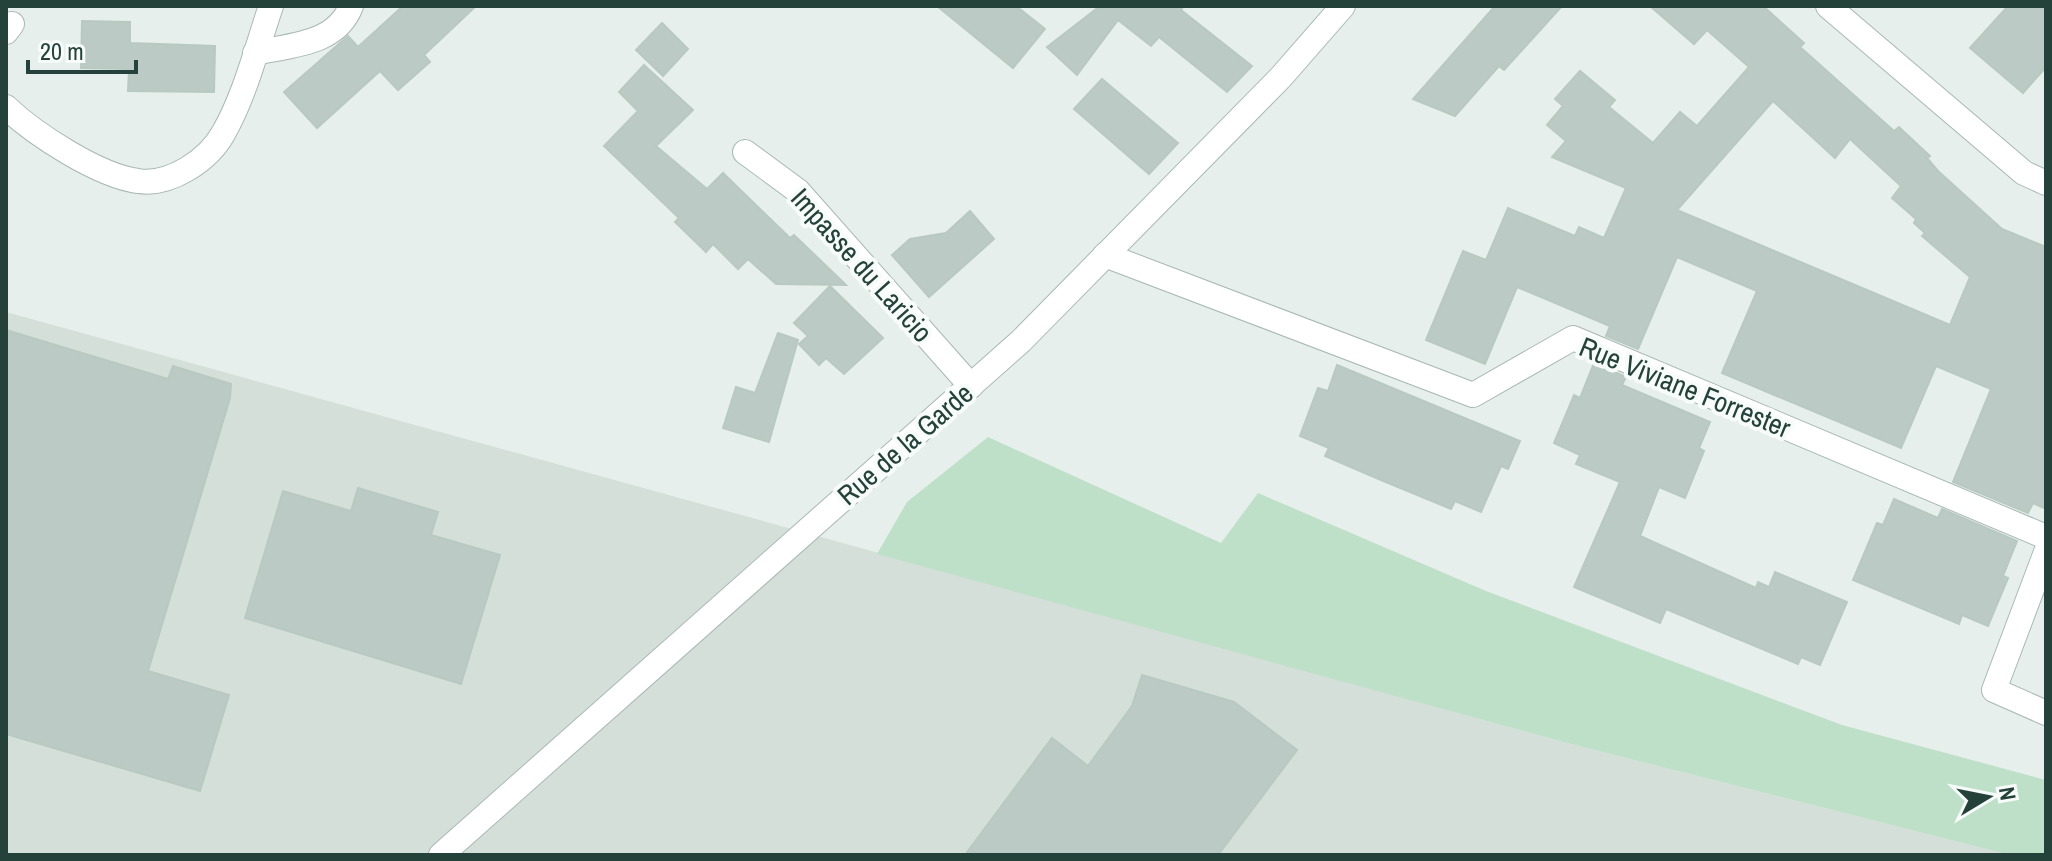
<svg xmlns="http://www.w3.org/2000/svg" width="2052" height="861" font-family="'Archivo Narrow',sans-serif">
	<rect width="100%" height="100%" fill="#e6efeb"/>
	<polygon fill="#d4dfda" points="6,312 1567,743 2010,855 6,855"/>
	<polygon fill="#bfe0c8" points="988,437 1221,543 1258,493 1486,591 1842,725 2046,780 2046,855 2010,855 1567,743 877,554 907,502"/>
	<g fill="#bbcac4" stroke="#b8c9c2" stroke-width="2" fill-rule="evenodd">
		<polygon points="403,6 476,6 424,55 430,62 398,90 380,71 317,128 284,92 348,36 358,47"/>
		<polygon points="937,6 1016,6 1045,29 1013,68"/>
		<polygon points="1100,6 1184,6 1181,10 1252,66 1227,92 1159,37 1151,46 1118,20 1077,75 1047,47"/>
		<polygon points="1495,6 1562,6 1504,70 1499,66 1455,116 1413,99"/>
		<path d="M 1650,6 L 1763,6 L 1804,43 L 1800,47 L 1894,131 L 1899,127 L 1930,156 L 1927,158 L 1938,171 L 2002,229 L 2046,247 L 2046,509 L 2033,503 L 2028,513 L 1953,482 L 1991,389 L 1936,366 L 1901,448 L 1722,373 L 1757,291 L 1677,257 L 1638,349 L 1606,336 L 1610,326 L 1517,287 L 1485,364 L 1426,340 L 1463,251 L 1486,260 L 1508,208 L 1575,236 L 1579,227 L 1604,238 L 1626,188 L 1552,157 L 1566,141 L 1547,125 L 1563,106 L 1555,99 L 1580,71 L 1615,100 L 1609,107 L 1653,143 L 1680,112 L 1697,126 L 1749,67 L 1707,30 L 1694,44 ZM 1773,101 L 1835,158 L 1850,139 L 1901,186 L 1892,198 L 1916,219 L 1914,223 L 1925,233 L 1922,236 L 1970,277 L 1950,325 L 1677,210 Z"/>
		<polygon points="2008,6 2046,6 2046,67 2023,93 1970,48"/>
		<polygon points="82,21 130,22 130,43 215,46 214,92 128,91 129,69 81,68"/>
		<polygon points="662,23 688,49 663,76 636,50"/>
		<polygon points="644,65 693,110 656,146 707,189 723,173 790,238 794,235 846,285 776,284 748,259 738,269 713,244 706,252 675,222 679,218 604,146 638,111 619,92"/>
		<polygon points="1102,79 1178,143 1149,174 1074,109"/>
		<polygon points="970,211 994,239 929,297 892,255 910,239 946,233"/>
		<polygon points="830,286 883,338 844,374 826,358 819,365 799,344 808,336 794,323"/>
		<polygon points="6,330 168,379 173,366 231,384 230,398 148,671 229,695 200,791 6,734"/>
		<polygon points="778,333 798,340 769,442 723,428 736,387 755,393"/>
		<polygon points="1594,363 1626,377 1622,385 1710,422 1699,448 1704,451 1685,498 1659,487 1640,536 1756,588 1758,582 1769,587 1775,572 1847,602 1820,665 1801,657 1798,664 1666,609 1660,623 1574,587 1620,482 1576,464 1580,455 1554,443 1574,395 1580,398"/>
		<polygon points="1337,365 1520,441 1508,469 1501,466 1481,512 1455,501 1451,509 1381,480 1325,456 1329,448 1300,436 1318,388 1328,391"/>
		<polygon points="358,488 438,512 431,535 500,555 461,684 245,618 283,491 351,511"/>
		<polygon points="1894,499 1938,518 1942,509 2017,541 2003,576 2008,578 1988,626 1962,615 1959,624 1853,580 1877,523 1883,525"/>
		<polygon points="1142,675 1234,702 1297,750 1218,855 965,855 1052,738 1088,766 1132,706"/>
	</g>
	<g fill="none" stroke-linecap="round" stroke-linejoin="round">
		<defs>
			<g id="minor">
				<polyline points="1828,6 2024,173 2046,183"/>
				<polyline points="6,32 12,24"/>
				<path d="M 255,53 C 290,45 336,45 351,6"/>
				<path d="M 6,107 C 34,134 99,176 138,181 C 170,186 209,160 224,132 C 245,95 257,47 271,6"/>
				<polyline points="745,152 798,191 971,386"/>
				<polyline points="1105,255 1473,395 1573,338 2046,537"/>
				<polyline points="2046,552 1994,690 2046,713"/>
				<polyline points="441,855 1021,341 1281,77 1343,6"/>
			</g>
		</defs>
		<use href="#minor" stroke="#a8b8b2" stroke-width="26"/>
		<use href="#minor" stroke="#fff" stroke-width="24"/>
	</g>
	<g text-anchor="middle" stroke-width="8" stroke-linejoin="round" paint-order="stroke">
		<g font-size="28" fill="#24423a" stroke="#f7fbf9">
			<text transform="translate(862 265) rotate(48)" y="10">Impasse du Laricio</text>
			<text transform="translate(1685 387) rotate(22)" y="10">Rue Viviane Forrester</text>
			<text transform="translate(905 444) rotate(-41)" y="10">Rue de la Garde</text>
		</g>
	</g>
	<rect width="2052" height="861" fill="none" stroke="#24423a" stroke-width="16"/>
	<g transform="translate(1988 797) rotate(80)" stroke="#f7fbf9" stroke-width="6" paint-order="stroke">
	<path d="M0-6L14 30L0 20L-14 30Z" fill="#24423a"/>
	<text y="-12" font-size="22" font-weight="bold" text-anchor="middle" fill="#24423a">N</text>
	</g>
	<path d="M28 60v12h108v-12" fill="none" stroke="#24423a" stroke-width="4"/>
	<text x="40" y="60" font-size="24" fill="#24423a" stroke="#f7fbf9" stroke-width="6" paint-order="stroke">20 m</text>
</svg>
